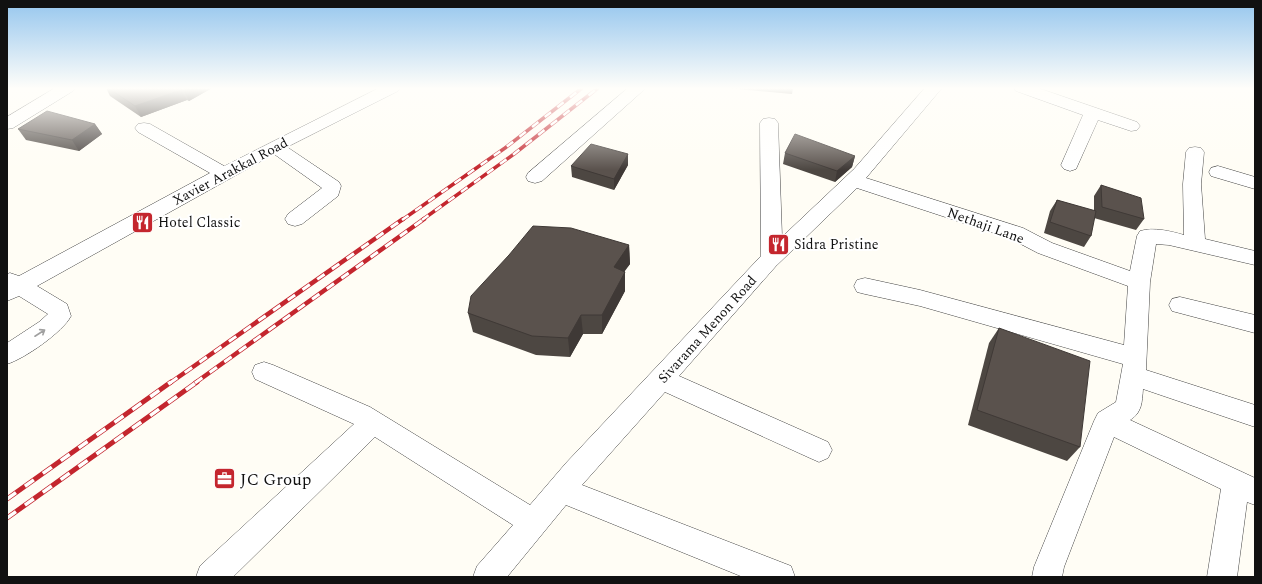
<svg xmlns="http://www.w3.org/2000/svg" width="1262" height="584" font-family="Spectral,serif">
	<rect width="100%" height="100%" fill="#fffdf5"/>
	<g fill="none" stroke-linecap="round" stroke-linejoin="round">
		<defs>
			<g id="minor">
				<polygon points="55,88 75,88 73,91 13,128 7,129 7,117"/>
				<path d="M 379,88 L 400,88 L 398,91 L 287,147 L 339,182 L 341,186 L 338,196 L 302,224 L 295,226 L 288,224 L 285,219 L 288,214 L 322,188 L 274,154 L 37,286 L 67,304 L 71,316 C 63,332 24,359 7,364 L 7,343 L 39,322 L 48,314 L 19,296 L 7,301 L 7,274 L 10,273 L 19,276 L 210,173 L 138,132 L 135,128 L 138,124 L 144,123 L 150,124 L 224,166 Z"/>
				<polygon points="628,88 646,88 542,181 535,183 528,181 526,177 528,173"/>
				<path d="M 925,88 L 942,88 L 866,178 L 1023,228 L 1052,243 L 1130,271 L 1137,236 L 1140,231 C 1154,227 1170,231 1184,235 L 1183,184 L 1186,152 L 1189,148 L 1195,147 L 1201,148 L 1204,152 L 1201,184 L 1205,239 L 1255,251 L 1255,265 L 1169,245 L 1156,244 L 1150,282 L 1146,370 L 1255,405 L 1255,427 L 1143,389 C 1142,402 1142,413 1130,420 L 1255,478 L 1255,505 L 1247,502 L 1237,577 L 1207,577 L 1221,489 L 1114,437 L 1064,567 L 1062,577 L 1032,577 L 1034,567 L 1094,421 L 1098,413 L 1116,402 L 1123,364 L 920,306 L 865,294 L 857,292 L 854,286 L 857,280 L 865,278 L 920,290 L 1124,345 L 1128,286 L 1038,253 L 1009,238 L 857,188 L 776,266 L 679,376 L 828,442 L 832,450 L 828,458 L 819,462 L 810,458 L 665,392 L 582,485 L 791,566 L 795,577 L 743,577 L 566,505 L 507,577 L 473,577 L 477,566 L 513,525 L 375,437 L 233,577 L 196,577 L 200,566 L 354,424 L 255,379 L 252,372 L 255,365 L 264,362 L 273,365 L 370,407 L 530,505 L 566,463 L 761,256 L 760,123 L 763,119 L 769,118 L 775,119 L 778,123 L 782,237 L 854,169 Z"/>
				<polygon points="1014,88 1038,88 1137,122 1140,126 1137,130 1131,131 1098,120 1076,169 1070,171 1064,169 1061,165 1083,115 1016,91"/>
				<polygon points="1218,166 1255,177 1255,189 1211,176 1209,172 1211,168"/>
				<polygon points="1180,297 1255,315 1255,333 1172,311 1169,305 1172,299"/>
			</g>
		</defs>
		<use href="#minor" stroke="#444" stroke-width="1"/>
		<use href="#minor" fill="#fff" fill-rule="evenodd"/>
		<defs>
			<g id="rail-far2">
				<polyline points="402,220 505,148 582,88"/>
				<polyline points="422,220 514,154 598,88"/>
			</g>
			<g id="rail-far1">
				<polyline points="170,383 403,219"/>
				<polyline points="195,383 424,219"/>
			</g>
			<g id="rail">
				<polyline points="7,499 171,382"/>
				<polyline points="7,518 197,382"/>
			</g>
		</defs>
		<use href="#rail-far2" stroke="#c4262e" stroke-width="3.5"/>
		<use href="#rail-far1" stroke="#c4262e" stroke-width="4.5"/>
		<use href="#rail" stroke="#c4262e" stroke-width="5"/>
		<use href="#rail-far2" stroke="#fff" stroke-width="2.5" stroke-dasharray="8" stroke-linecap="butt"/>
		<use href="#rail-far1" stroke="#fff" stroke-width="3" stroke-dasharray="9" stroke-linecap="butt"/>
		<use href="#rail" stroke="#fff" stroke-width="3.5" stroke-dasharray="11" stroke-linecap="butt"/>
	</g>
	<g fill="#4d4742">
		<polygon points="106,88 212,88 189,101 187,100 141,117 110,96"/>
		<polygon points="727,88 793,88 792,94"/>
		<polygon points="95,124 102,134 79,151 26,140 18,129"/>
		<polygon points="785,153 855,156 852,167 835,182 783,164"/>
		<polygon points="628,154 628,165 614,190 572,177 571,166"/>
		<polygon points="1101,185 1144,219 1136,230 1094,218 1091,236 1084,247 1044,233 1050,211 1057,200 1094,211 1094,196"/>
		<polygon points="629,245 630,264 624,271 625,272 625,291 602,334 583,334 570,357 536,355 473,332 468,313"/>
		<polygon points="999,328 1080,447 1067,461 968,425 989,343"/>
	</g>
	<g fill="#3f3936">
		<polygon points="188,88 212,88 189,101 184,91"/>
		<polygon points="181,90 187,100 141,117 135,106"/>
		<polygon points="95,124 102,134 79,151 72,140"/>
		<polygon points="628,154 628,165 614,190 614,179"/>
		<polygon points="855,156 852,167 835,182 837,171"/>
		<polygon points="629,245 630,264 614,286 614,267"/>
		<polygon points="625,272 625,291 602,334 602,315"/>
		<polygon points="581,315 583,334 570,357 568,338"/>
	</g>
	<g fill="#5a524d" stroke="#3f3936">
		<polygon points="108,88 188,88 184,91 181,90 135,106"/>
		<polygon points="47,111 95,124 72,140 18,129"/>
		<polygon points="795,134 855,156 837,171 785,153"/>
		<polygon points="591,144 628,154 614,179 571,166"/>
		<polygon points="1101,185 1141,198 1144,219 1102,207"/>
		<polygon points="1057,200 1096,211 1091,236 1050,222"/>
		<polygon points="533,226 571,228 629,245 614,267 625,272 602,315 581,315 568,338 532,336 468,313 471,296 509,255"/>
		<polygon points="999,328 1090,361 1080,447 977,410"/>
	</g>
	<defs><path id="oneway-shaft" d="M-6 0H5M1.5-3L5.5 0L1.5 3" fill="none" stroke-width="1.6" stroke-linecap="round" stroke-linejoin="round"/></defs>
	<use stroke="#a0a0a0" href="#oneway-shaft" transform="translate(40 333) rotate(-33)"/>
	<linearGradient id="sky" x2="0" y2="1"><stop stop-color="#95c6ee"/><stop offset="0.52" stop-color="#fffefa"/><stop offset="1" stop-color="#fffefa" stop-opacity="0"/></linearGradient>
	<rect width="1262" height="170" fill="url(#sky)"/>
	<defs>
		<symbol id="restaurant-square" viewBox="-11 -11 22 22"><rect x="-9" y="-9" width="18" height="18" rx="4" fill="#c4262e" stroke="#fff"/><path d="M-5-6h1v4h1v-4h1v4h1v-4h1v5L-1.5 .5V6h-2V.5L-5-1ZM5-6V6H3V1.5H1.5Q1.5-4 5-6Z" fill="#fff"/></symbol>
		<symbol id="office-square" viewBox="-11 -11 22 22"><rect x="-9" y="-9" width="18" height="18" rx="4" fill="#c4262e" stroke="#fff"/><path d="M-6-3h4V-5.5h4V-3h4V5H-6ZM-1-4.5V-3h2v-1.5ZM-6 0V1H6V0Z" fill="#fff"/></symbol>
	</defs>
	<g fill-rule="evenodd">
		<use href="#restaurant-square" x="130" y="210" width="25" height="25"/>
		<use href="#restaurant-square" x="766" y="232" width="25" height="25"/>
		<use href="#office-square" x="212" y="466" width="25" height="25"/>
	</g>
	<g text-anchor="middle" stroke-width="4" stroke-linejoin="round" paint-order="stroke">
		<g font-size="14" fill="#111" stroke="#fff">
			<text transform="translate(230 171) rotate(-28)" y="5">Xavier Arakkal Road</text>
			<text transform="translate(986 225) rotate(20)" y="5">Nethaji Lane</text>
			<text transform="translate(707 329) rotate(-48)" y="5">Sivarama Menon Road</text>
		</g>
		<g font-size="14" fill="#111" stroke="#fff" text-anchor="start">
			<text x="158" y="227">Hotel Classic</text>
			<text x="794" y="249">Sidra Pristine</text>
		</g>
		<g font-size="17" fill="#111" stroke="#fff" text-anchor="start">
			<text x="240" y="485">JC Group</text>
		</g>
	</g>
	<rect width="1262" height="584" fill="none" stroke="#111111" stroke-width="16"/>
</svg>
